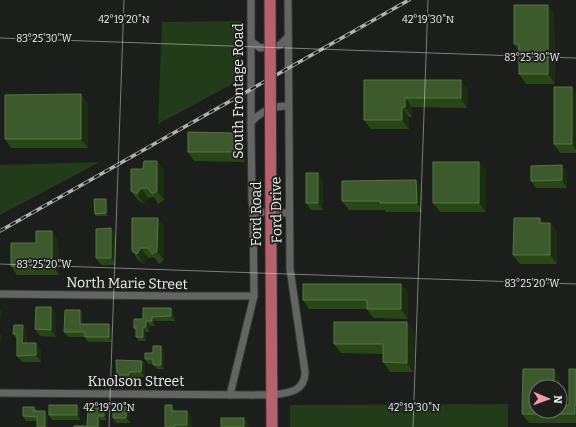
<svg xmlns="http://www.w3.org/2000/svg" width="576" height="427" font-family="Bitter,serif">
	<rect width="100%" height="100%" fill="#1b1e1b"/>
	<g fill="#223b18">
		<polygon points="241,21 240,80 158,124 162,22"/>
		<polygon points="100,162 0,215 0,165"/>
		<polygon points="508,404 508,427 290,427 290,405"/>
	</g>
	<g fill="none" stroke-linecap="round" stroke-linejoin="round">
		<defs>
			<g id="minor">
				<polyline points="251,41 260,48 280,45 288,37"/>
				<path d="M 251,122 C 262,111 272,106 288,106"/>
				<polyline points="253,212 289,213"/>
				<polyline points="0,294 176,296 254,296"/>
				<path d="M 0,393 L 272,395 C 288,393 305,392 305,372 L 290,269 L 288,0"/>
				<polyline points="230,395 254,296 253,212 252,199 251,127 251,0"/>
			</g>
			<polyline id="primary" points="271,250 272,427"/>
		</defs>
		<use href="#minor" stroke="#353735" stroke-width="9"/>
		<use href="#primary" stroke="#353735" stroke-width="13"/>
		<use href="#minor" stroke="#636562" stroke-width="7"/>
		<use href="#primary" stroke="#b6616d" stroke-width="11"/>
		<defs>
			<polyline id="rail" points="0,231 409,0"/>
		</defs>
		<use href="#rail" stroke="#b0b2b0" stroke-width="3.5"/>
		<use href="#rail" stroke="#1b1e1b" stroke-width="2" stroke-dasharray="6" stroke-linecap="butt"/>
		<defs>
			<polyline id="primary-bridge" points="270,0 271,250"/>
		</defs>
		<use href="#primary-bridge" stroke="#353735" stroke-width="13" stroke-linecap="butt"/>
		<use href="#primary-bridge" stroke="#b6616d" stroke-width="11"/>
	</g>
	<g fill="#274815">
		<polygon points="548,5 554,14 555,84 526,84 519,74 519,51 514,44"/>
		<polygon points="364,80 468,89 467,108 412,107 412,117 409,117 409,129 371,129 364,120"/>
		<polygon points="572,87 576,93 576,153 560,153 554,144"/>
		<polygon points="81,94 88,104 88,148 11,148 5,139"/>
		<polygon points="232,133 245,143 245,162 194,161 188,152"/>
		<polygon points="479,162 486,171 486,212 440,212 433,203"/>
		<polygon points="562,165 567,172 567,188 536,188 531,181"/>
		<polygon points="164,170 164,200 158,204 154,197 148,198 144,204 138,200 131,191"/>
		<polygon points="323,180 323,210 311,210 306,203"/>
		<polygon points="416,180 423,190 423,212 386,212 385,210 349,210 342,201"/>
		<polygon points="106,199 107,201 108,216 96,216 95,214"/>
		<polygon points="158,218 164,227 164,260 159,264 154,257 148,258 144,264 138,260 132,251"/>
		<polygon points="543,223 550,223 557,232 557,264 520,264 513,255"/>
		<polygon points="111,228 116,236 116,265 101,265 96,258"/>
		<polygon points="58,240 59,275 17,275 11,266 36,243"/>
		<polygon points="401,284 408,293 408,319 373,318 367,309 309,309 303,300"/>
		<polygon points="51,307 56,314 56,337 40,336 35,329"/>
		<polygon points="171,308 174,313 175,321 155,321 155,326 150,326 150,332 146,332 146,341 139,341 136,337 136,331 134,328 143,319"/>
		<polygon points="80,310 83,315 83,324 109,324 112,329 112,342 88,342 85,337 68,337 64,332"/>
		<polygon points="407,322 414,332 413,372 390,372 383,362 383,354 341,353 334,344"/>
		<polygon points="27,332 27,343 41,350 41,362 22,362 17,356 17,339 13,334"/>
		<polygon points="161,346 164,351 164,369 157,369 153,364 148,364 145,359"/>
		<polygon points="145,365 145,377 132,377 132,379 120,380 117,375"/>
		<polygon points="554,369 560,378 560,405 569,405 576,369 576,423 529,423 522,414"/>
		<polygon points="77,405 80,410 80,420 52,420 49,415"/>
		<polygon points="34,407 37,411 48,416 48,427 37,427 37,421 26,421 23,416"/>
		<polygon points="88,408 107,412 107,420 101,420 101,427 74,427 87,426"/>
		<polygon points="177,411 187,411 192,418 192,427 165,427"/>
		<polygon points="130,412 130,423 116,423 113,418"/>
	</g>
	<g fill="#192f0e">
		<polygon points="548,5 554,14 555,84 548,74"/>
		<polygon points="461,80 468,89 467,108 461,98"/>
		<polygon points="572,87 576,93 576,150 572,144"/>
		<polygon points="81,94 88,104 88,148 81,139"/>
		<polygon points="405,98 412,107 412,117 405,107"/>
		<polygon points="402,107 409,117 409,129 402,120"/>
		<polygon points="232,133 238,141 238,134 245,143 245,162 238,152"/>
		<polygon points="157,161 164,170 164,200 157,191"/>
		<polygon points="479,162 486,171 486,212 479,203"/>
		<polygon points="562,165 567,172 567,188 562,180"/>
		<polygon points="318,173 323,180 323,210 318,203"/>
		<polygon points="416,180 423,190 423,212 417,203"/>
		<polygon points="141,188 148,198 144,204 137,194"/>
		<polygon points="106,199 107,201 108,216 106,213"/>
		<polygon points="158,218 164,227 164,260 157,251"/>
		<polygon points="540,218 546,228 540,223"/>
		<polygon points="550,223 557,232 557,264 550,255"/>
		<polygon points="111,228 116,236 116,265 111,258"/>
		<polygon points="52,231 58,240 59,275 52,265"/>
		<polygon points="141,248 148,258 144,264 137,254"/>
		<polygon points="401,284 408,293 408,319 401,309"/>
		<polygon points="51,307 56,314 56,337 51,330"/>
		<polygon points="0,308 2,311 2,320 0,317"/>
		<polygon points="171,308 174,313 175,321 171,316"/>
		<polygon points="80,310 83,315 83,329 80,324"/>
		<polygon points="152,317 155,321 155,326 152,321"/>
		<polygon points="146,321 150,326 150,332 146,327"/>
		<polygon points="407,322 414,332 413,372 407,363"/>
		<polygon points="109,324 112,329 112,342 109,337"/>
		<polygon points="23,325 27,332 26,350 22,343"/>
		<polygon points="143,327 146,332 146,341 143,337"/>
		<polygon points="0,333 2,336 2,344 0,341"/>
		<polygon points="36,343 41,350 41,362 36,355"/>
		<polygon points="161,346 164,351 164,369 161,365"/>
		<polygon points="142,361 145,365 145,377 141,372"/>
		<polygon points="554,369 560,378 560,415 558,411 560,411 560,387 554,387"/>
		<polygon points="129,372 132,377 132,379 129,375"/>
		<polygon points="77,405 80,410 80,420 77,415"/>
		<polygon points="172,405 177,412 172,411"/>
		<polygon points="575,405 576,406 576,416 575,414"/>
		<polygon points="127,407 130,412 130,423 126,418"/>
		<polygon points="104,408 107,412 107,420 104,416"/>
		<polygon points="45,411 48,416 48,427 45,427"/>
		<polygon points="187,411 192,418 192,427 189,427 187,425"/>
		<polygon points="98,416 101,420 101,427 98,427"/>
		<polygon points="244,418 251,427 244,427"/>
	</g>
	<g fill="#3d5a2d" stroke="#58724b">
		<polygon points="514,5 548,5 548,74 519,74 519,44 514,44"/>
		<polygon points="364,80 461,80 461,98 405,98 405,107 402,107 402,120 364,120"/>
		<rect x="554" y="87" width="18" height="57"/>
		<polygon points="81,94 81,139 5,139 5,95"/>
		<polygon points="188,132 232,133 232,134 238,134 238,152 188,152"/>
		<polygon points="144,161 157,161 157,191 152,194 148,188 141,188 137,194 131,191 131,169 143,169"/>
		<rect x="433" y="162" width="46" height="41"/>
		<polygon points="562,165 562,180 531,181 531,166"/>
		<rect x="306" y="173" width="12" height="30"/>
		<polygon points="416,180 417,203 380,203 380,201 342,201 342,181"/>
		<polygon points="94,199 106,199 106,213 95,214"/>
		<polygon points="132,218 158,218 157,251 152,254 148,248 141,248 137,254 132,251"/>
		<polygon points="514,218 540,218 540,223 550,223 550,255 513,255"/>
		<polygon points="111,228 111,258 96,258 96,229"/>
		<polygon points="36,231 52,231 52,265 11,266 11,243 36,243"/>
		<polygon points="303,284 401,284 401,309 367,309 367,300 303,300"/>
		<polygon points="36,307 51,307 51,330 35,329"/>
		<polygon points="143,308 171,308 171,316 152,317 152,321 146,321 146,327 143,327 143,337 136,337 136,328 134,328 134,319 143,319"/>
		<polygon points="65,310 80,310 80,324 109,324 109,337 85,337 85,332 64,332"/>
		<polygon points="334,322 407,322 407,363 383,362 383,344 334,344"/>
		<polygon points="14,325 23,325 22,343 36,343 36,355 17,356 17,334 13,334"/>
		<polygon points="153,346 161,346 161,365 153,365 153,359 145,359 145,353 153,353"/>
		<polygon points="116,360 142,361 141,372 129,372 129,375 117,375"/>
		<polygon points="523,369 554,369 554,387 536,387 536,411 560,411 560,405 569,405 569,369 576,369 576,405 575,405 575,414 522,414"/>
		<rect x="49" y="405" width="28" height="10"/>
		<polygon points="165,405 172,405 172,411 187,411 187,425 174,425 174,427 165,427"/>
		<polygon points="23,407 34,407 34,411 45,411 45,427 37,427 37,417 23,416"/>
		<polygon points="113,407 127,407 126,418 113,418"/>
		<polygon points="88,408 104,408 104,416 98,416 98,427 74,427 74,426 87,426"/>
		<rect x="221" y="418" width="23" height="9"/>
	</g>
	<path fill="none" stroke="#eff1ef" stroke-width="1" stroke-opacity="0.45" d="M 0,38 L 576,58M 0,264 L 576,284M 109,427 L 124,0M 413,427 L 428,0"/>
	<g text-anchor="middle" stroke-width="3.5" stroke-linejoin="round" paint-order="stroke">
		<g font-size="14" fill="#eff1ef" stroke="#1b1e1b">
			<text transform="translate(238 91) rotate(-90)" y="5">South Frontage Road</text>
			<text transform="translate(276 210) rotate(-91)" y="5">Ford Drive</text>
			<text transform="translate(256 214) rotate(-90)" y="5">Ford Road</text>
			<text transform="translate(127 283) rotate(1)" y="5">North Marie Street</text>
			<text x="136" y="386">Knolson Street</text>
		</g>
	</g>
	<g font-size="10" text-anchor="middle" fill="#eff1ef" stroke="#1b1e1b" stroke-width="3.5" stroke-linejoin="round" paint-order="stroke">
		<text x="124" y="23">42°19'20"N</text>
		<text x="428" y="23">42°19'30"N</text>
		<text x="44" y="42">83°25'30"W</text>
		<text x="532" y="61">83°25'30"W</text>
		<text x="44" y="268">83°25'20"W</text>
		<text x="532" y="287">83°25'20"W</text>
		<text x="109" y="411">42°19'20"N</text>
		<text x="414" y="411">42°19'30"N</text>
	</g>
	<g transform="translate(548 399) rotate(92)"><circle r="19" fill="#1b1e1b" stroke="#707270"/>
	<path d="M0-3L7 15L0 10L-7 15Z" fill="#f49aa3"/>
	<text y="-6" font-size="11" font-weight="bold" text-anchor="middle" fill="#eff1ef">N</text>
	</g>
</svg>
